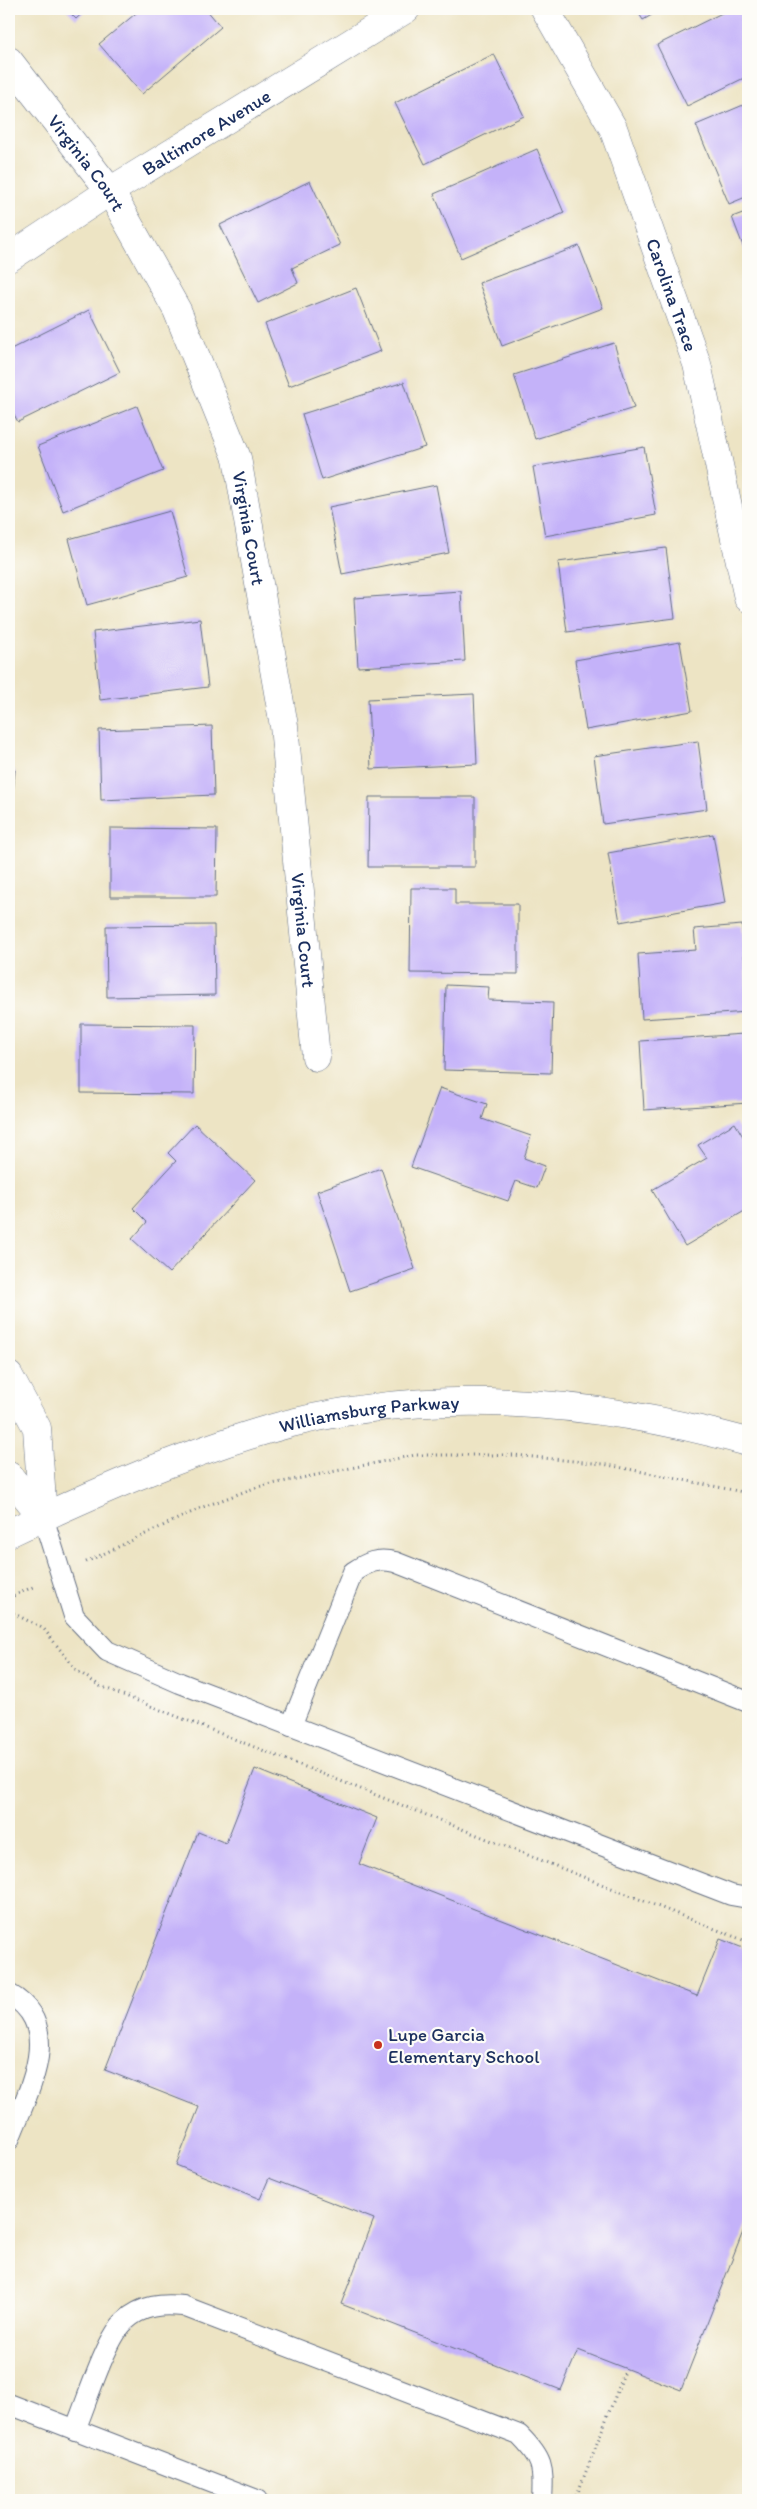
<svg xmlns="http://www.w3.org/2000/svg" width="757" height="2509" font-family="Itim,sans-serif">
	<rect width="100%" height="100%" fill="#fdfcf7"/>
	<filter id="ink" filterUnits="userSpaceOnUse"><feTurbulence type="fractalNoise" baseFrequency=".02" numOctaves="2"/><feDisplacementMap in="SourceGraphic" scale="10" xChannelSelector="R" yChannelSelector="G"/><feConvolveMatrix kernelMatrix="1 2 1 2 8 2 1 2 1" color-interpolation-filters="sRGB"/></filter>
	<filter id="wash" filterUnits="userSpaceOnUse"><feTurbulence type="fractalNoise" baseFrequency=".0096" numOctaves="4" result="noise"/><feDisplacementMap in="SourceGraphic" scale="20" xChannelSelector="R" yChannelSelector="G"/><feGaussianBlur stdDeviation="1.12" result="paint"/><feColorMatrix in="noise" values="0 0 0 0 0 0 0 0 0 0 0 0 0 0 0 0 0 1.4 0 .05"/><feComposite in="paint" operator="in"/></filter>
	<g filter="url(#wash)">
		<rect width="100%" height="100%" fill="#ede4c4"/>
		<g id="blocks">
			<g fill="#c4b2f9">
				<polygon points="66,9 87,9 76,19"/>
				<polygon points="141,9 206,9 221,27 142,94 99,44"/>
				<polygon points="636,9 662,9 643,20"/>
				<polygon points="730,9 748,9 748,76 687,106 657,45"/>
				<polygon points="494,54 524,116 425,164 395,103"/>
				<polygon points="748,103 748,196 729,204 696,125"/>
				<polygon points="537,149 564,213 461,258 434,194"/>
				<polygon points="310,181 340,245 292,268 298,283 258,303 220,225"/>
				<polygon points="748,211 748,259 732,217"/>
				<polygon points="579,246 603,308 502,346 479,283"/>
				<polygon points="356,288 381,351 289,386 265,324"/>
				<polygon points="89,310 120,372 18,422 9,405 9,350"/>
				<polygon points="614,343 634,408 535,439 514,375"/>
				<polygon points="404,382 425,447 322,480 302,414"/>
				<polygon points="137,406 163,471 63,511 38,446"/>
				<polygon points="644,447 656,515 545,536 533,467"/>
				<polygon points="436,485 449,553 342,574 329,507"/>
				<polygon points="170,511 188,577 87,605 69,539"/>
				<polygon points="666,548 675,618 567,632 558,562"/>
				<polygon points="461,591 465,661 358,667 354,598"/>
				<polygon points="200,619 208,687 100,700 93,632"/>
				<polygon points="680,642 692,711 586,730 575,660"/>
				<polygon points="474,694 477,764 371,769 368,699"/>
				<polygon points="212,726 214,795 101,800 99,730"/>
				<polygon points="698,741 707,809 603,824 594,756"/>
				<polygon points="9,770 15,770 10,833 9,833"/>
				<polygon points="369,797 475,797 475,867 368,867"/>
				<polygon points="110,828 217,829 216,897 110,897"/>
				<polygon points="713,834 725,903 620,922 608,853"/>
				<polygon points="411,888 455,888 455,904 518,904 518,974 410,973"/>
				<polygon points="214,925 215,995 107,997 106,926"/>
				<polygon points="742,925 748,1012 642,1019 638,954 696,950 694,929"/>
				<polygon points="446,985 489,987 488,1000 553,1002 551,1073 444,1070"/>
				<polygon points="81,1024 195,1025 194,1094 81,1093"/>
				<polygon points="744,1034 748,1103 644,1110 640,1041"/>
				<polygon points="440,1088 487,1104 482,1119 531,1136 524,1158 545,1166 537,1188 516,1181 508,1201 411,1167"/>
				<polygon points="735,1123 748,1145 748,1209 685,1246 652,1190 707,1158 698,1145"/>
				<polygon points="195,1124 255,1180 169,1273 132,1239 147,1222 133,1208 176,1161 168,1153"/>
				<polygon points="381,1168 415,1269 350,1291 317,1191"/>
				<polygon points="255,1769 377,1818 359,1864 697,1996 720,1939 748,1950 745,1966 748,1968 748,2219 681,2390 578,2350 561,2390 341,2304 374,2219 269,2178 260,2199 176,2165 199,2107 105,2070 198,1832 226,1843"/>
			</g>
		</g>
	</g>
	<g filter="url(#ink)">
		<use href="#blocks" fill-opacity="0" stroke="#646e82" stroke-width="1"/>
		<g fill="none" stroke-linecap="round" stroke-linejoin="round">
			<defs>
				<g id="lane">
					<polyline points="43,1517 74,1616 107,1651 180,1683 731,1895 748,1898"/>
					<path d="M 291,1726 L 353,1572 C 368,1562 377,1558 395,1562 L 748,1702"/>
					<path d="M 9,1994 C 67,2027 26,2094 9,2140"/>
					<polyline points="9,2404 257,2500"/>
					<path d="M 75,2430 C 86,2404 106,2338 125,2321 C 142,2305 162,2304 183,2306 L 519,2435 C 543,2459 544,2467 542,2500"/>
				</g>
				<g id="street">
					<path id="s1" d="M 545,9 L 613,128 L 697,364 L 748,598"/>
					<path id="s2" d="M 9,61 L 110,191 L 177,310 L 237,458 L 284,726 L 316,1057"/>
					<path id="s3" d="M 9,258 L 110,191 L 406,9"/>
					<polyline points="9,1376 37,1428 43,1517"/>
					<polyline points="9,1476 43,1517"/>
					<path id="s4" d="M 9,1533 C 92,1494 178,1456 266,1430 C 423,1384 593,1399 748,1442"/>
				</g>
			</defs>
			<use href="#lane" stroke="#646e82" stroke-width="22"/>
			<use href="#street" stroke="#646e82" stroke-width="29"/>
			<g stroke="#646e82" stroke-width="3" stroke-dasharray="1 4" stroke-linecap="butt">
				<polyline points="86,1562 203,1507 257,1487 415,1455 514,1455 603,1464 748,1493"/>
				<polyline points="9,1598 35,1586"/>
				<polyline points="9,1611 44,1629 76,1670 100,1686 748,1942"/>
				<polyline points="575,2500 625,2371"/>
			</g>
			<use href="#lane" stroke="#fff" stroke-width="20"/>
			<use href="#street" stroke="#fff" stroke-width="28"/>
		</g>
	</g>
	<circle fill="#c8321e" stroke="#fdfcf7" stroke-width="2" cx="378" cy="2045" r="5"/>
	<g text-anchor="middle" stroke-width="4.5" stroke-linejoin="round" paint-order="stroke">
		<g font-size="19" fill="#1b2f5e" stroke="#fdfcf7">
			<text dy="7" stroke="none"><textPath href="#s3" startOffset="234">Baltimore Avenue</textPath></text>
			<text dy="7" stroke="none"><textPath href="#s2" startOffset="128">Virginia Court</textPath></text>
			<text dy="7" stroke="none"><textPath href="#s1" startOffset="314">Carolina Trace</textPath></text>
			<text dy="7" stroke="none"><textPath href="#s2" startOffset="532">Virginia Court</textPath></text>
			<text dy="7" stroke="none"><textPath href="#s2" startOffset="938">Virginia Court</textPath></text>
			<text dy="7" stroke="none"><textPath href="#s4" startOffset="382">Williamsburg Parkway</textPath></text>
		</g>
		<g font-size="19" fill="#1b2f5e" stroke="#fdfcf7" text-anchor="start">
			<text x="388" y="2041">Lupe Garcia<tspan x="388" dy="22">Elementary School</tspan></text>
		</g>
	</g>
	<rect width="757" height="2509" fill="none" stroke="#fdfcf7" stroke-width="30"/>
</svg>
